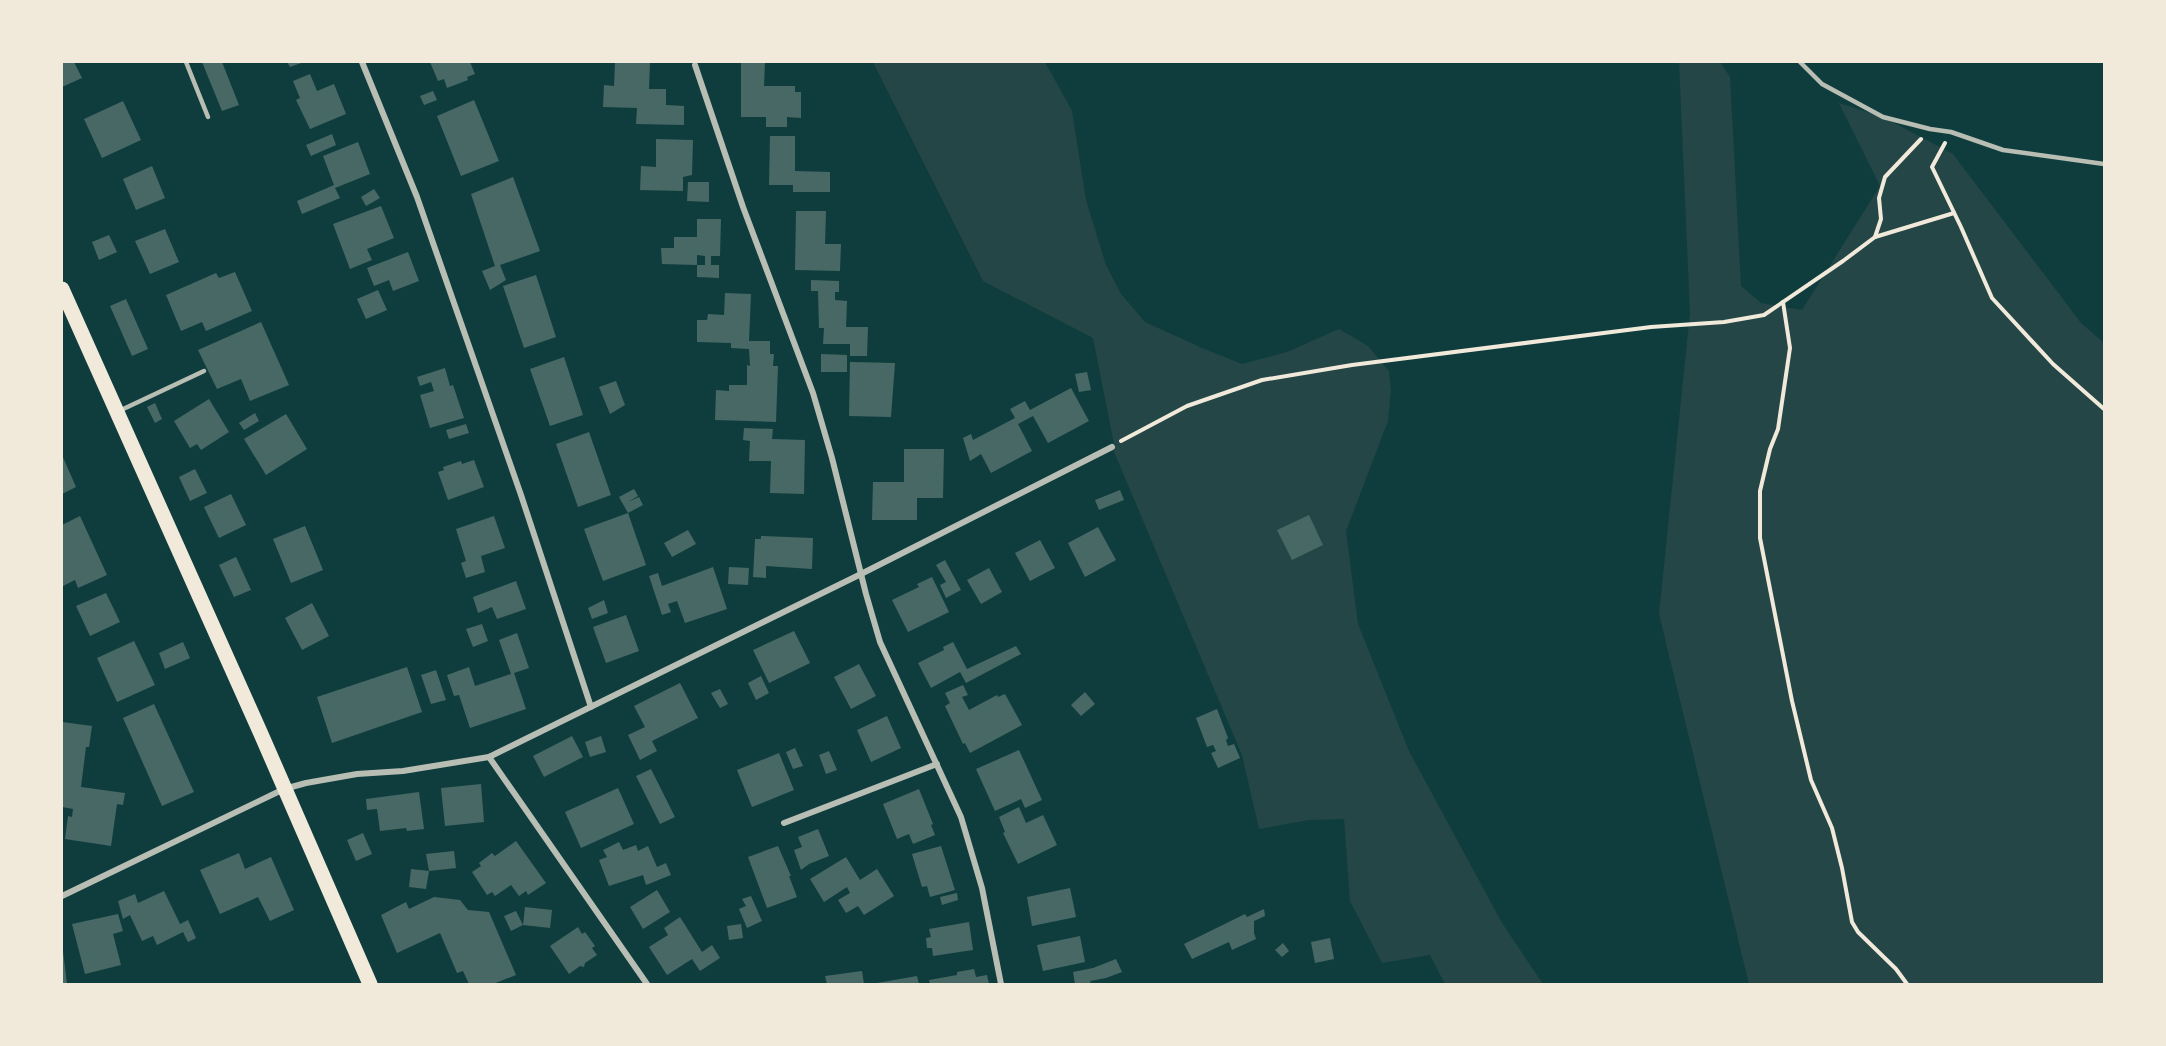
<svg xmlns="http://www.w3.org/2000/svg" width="2166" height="1046" font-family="Quicksand,sans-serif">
	<rect width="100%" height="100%" fill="#0f3d3e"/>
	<g fill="#244646">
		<polygon points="873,62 1045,62 1072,111 1086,200 1106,265 1121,294 1145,322 1202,348 1242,364 1287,352 1339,329 1368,346 1389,371 1391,390 1388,421 1346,531 1358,624 1409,751 1502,923 1543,984 1445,984 1430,955 1382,963 1350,901 1344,819 1309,820 1259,829 1242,755 1112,447 1114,444 1093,338 983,281"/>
		<polygon points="1679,62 1720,62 1730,77 1741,286 1761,303 1802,310 1880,186 1839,103 1883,117 1953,154 2081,323 2104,343 2104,984 1749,984 1659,614 1690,313"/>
	</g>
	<g fill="#486865">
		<polygon points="62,62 74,62 82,78 62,87"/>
		<polygon points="202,62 222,62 239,105 222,111"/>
		<polygon points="287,62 304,62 290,67"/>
		<polygon points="430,62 470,62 475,74 467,77 468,80 447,88 444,79 438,81"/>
		<polygon points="615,62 650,62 649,89 666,89 666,105 684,106 684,125 636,124 637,108 603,107 604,85 614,86"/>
		<polygon points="741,62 765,62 764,86 795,86 795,92 801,92 801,118 787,117 787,127 766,127 766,117 741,117"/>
		<polygon points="310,74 317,91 334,84 346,114 310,129 296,100 300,98 293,81"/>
		<polygon points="433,91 437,100 424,105 420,96"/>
		<polygon points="474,100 499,161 461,176 437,116"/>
		<polygon points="123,101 141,140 102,158 84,119"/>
		<polygon points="332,134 336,145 311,156 306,145"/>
		<polygon points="770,136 795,136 795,171 830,172 830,192 793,192 793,185 769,185"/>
		<polygon points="656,139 693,140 692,175 683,177 683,191 640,190 641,166 656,167"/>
		<polygon points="358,142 370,174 335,188 340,198 302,214 297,201 334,185 323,156"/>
		<polygon points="152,166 165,198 136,210 123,179"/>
		<polygon points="513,177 540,251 500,265 506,280 490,290 482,271 495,266 471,194"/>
		<polygon points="688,182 709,182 709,202 687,201"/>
		<polygon points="374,189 380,198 366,206 361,197"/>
		<polygon points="381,206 394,238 367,249 372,260 350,269 333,224"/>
		<polygon points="796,211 826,211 825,244 841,244 840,271 795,270"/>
		<polygon points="697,219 721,219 720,256 711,256 711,265 719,265 719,278 697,277 697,265 705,265 705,256 697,255 697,265 662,264 661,248 674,248 674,237 697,237"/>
		<polygon points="165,229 179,262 150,274 135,241"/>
		<polygon points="109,235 117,252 99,260 92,242"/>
		<polygon points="408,252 419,281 393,291 389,280 374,286 367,268"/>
		<polygon points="235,272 252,311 206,331 202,322 181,331 166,295 216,273 219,278"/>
		<polygon points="536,275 556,337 524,348 503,286"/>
		<polygon points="811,280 839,281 839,292 835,292 835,300 847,301 846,327 868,327 867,356 850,356 850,344 823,344 824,328 819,328 818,291 811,291"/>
		<polygon points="378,290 387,310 366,319 357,299"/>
		<polygon points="725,293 751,294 749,341 770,341 770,354 774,354 773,366 778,366 776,422 715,420 716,390 729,391 729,385 747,385 747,365 750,366 749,349 731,348 731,343 697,342 697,320 707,320 708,314 724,315"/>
		<polygon points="126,299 148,349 132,356 110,306"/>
		<polygon points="261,322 289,385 250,401 241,379 217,389 198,350"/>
		<polygon points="821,354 847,355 847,372 821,372"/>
		<polygon points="564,357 583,415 550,426 530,369"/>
		<polygon points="850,362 895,363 891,417 849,416"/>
		<polygon points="445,368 450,386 453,385 464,418 430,428 420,395 434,391 431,382 420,386 417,377"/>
		<polygon points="1087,372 1091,390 1079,392 1075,374"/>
		<polygon points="616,381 625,405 610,414 599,387"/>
		<polygon points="1071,388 1089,421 1048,443 1033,416 1018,424 1032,451 991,473 981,454 970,461 963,438 971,434 973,440 1015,418 1010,409 1025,401 1030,410"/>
		<polygon points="209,399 229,432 201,450 197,444 190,448 174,421"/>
		<polygon points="155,403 162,419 155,423 147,407"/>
		<polygon points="255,413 259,421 244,430 239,423"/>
		<polygon points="286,414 307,449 266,475 244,439"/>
		<polygon points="466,424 469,433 449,439 446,430"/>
		<polygon points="744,428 773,429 772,439 805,440 804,494 770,493 771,461 749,461 750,441 743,440"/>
		<polygon points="589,432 611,495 578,507 556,444"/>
		<polygon points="904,449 944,449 943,498 917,498 917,520 872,520 873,482 904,482"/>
		<polygon points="62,455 76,487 62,494"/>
		<polygon points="474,460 484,487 448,500 438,472 444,470 443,467 461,461 462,464"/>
		<polygon points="195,469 207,493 190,501 179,477"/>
		<polygon points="634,489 638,496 628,502 639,497 643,505 628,513 646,565 603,581 584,529 628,513 619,497"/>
		<polygon points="1120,490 1124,500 1099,510 1095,500"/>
		<polygon points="231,494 246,525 219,538 204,507"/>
		<polygon points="1309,515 1323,545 1292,560 1277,530"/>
		<polygon points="80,516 107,575 78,588 75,580 63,586 62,525"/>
		<polygon points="494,516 505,548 481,556 485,572 466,578 461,563 466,561 456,529"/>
		<polygon points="305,526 323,570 291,583 273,539"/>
		<polygon points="1098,527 1116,560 1085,577 1068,543"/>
		<polygon points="688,530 696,544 672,557 664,543"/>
		<polygon points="761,536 813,538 812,569 766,566 766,578 753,577 755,539 761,539"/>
		<polygon points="1040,540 1055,568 1030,581 1015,553"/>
		<polygon points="236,557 251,590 234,597 219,565"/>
		<polygon points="945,560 961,590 946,598 940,585 946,582 936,565"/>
		<polygon points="713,567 727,609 685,623 677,601 668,604 671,612 662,615 649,576 658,573 662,586"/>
		<polygon points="729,567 749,568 748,585 728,584"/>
		<polygon points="989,568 1002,592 981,604 967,580"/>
		<polygon points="932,577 949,612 908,632 892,600 919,587 917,584"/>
		<polygon points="516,581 526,609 497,619 492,607 478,613 473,597"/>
		<polygon points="106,593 120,622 90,636 76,606"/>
		<polygon points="604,600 608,613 592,619 588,608"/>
		<polygon points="312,603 329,636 302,650 285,618"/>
		<polygon points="626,615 639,651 606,663 593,627"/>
		<polygon points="482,624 488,641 473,647 466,629"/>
		<polygon points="794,631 810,663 769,683 753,650"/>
		<polygon points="517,633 529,668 514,673 526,709 470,728 459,695 454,696 447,675 469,667 475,686 511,674 499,640"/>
		<polygon points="134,641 155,685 117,702 97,658"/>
		<polygon points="183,642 190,658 165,669 159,653"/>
		<polygon points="953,642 967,669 1016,646 1021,654 966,683 960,672 931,688 918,663 944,650 943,647"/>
		<polygon points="859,664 876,696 851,709 834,677"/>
		<polygon points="407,667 422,712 332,743 317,697"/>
		<polygon points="436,670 446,700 431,704 421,675"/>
		<polygon points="761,676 769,693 756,700 748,683"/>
		<polygon points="680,683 698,718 652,741 657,751 640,760 628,735 645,727 634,706"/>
		<polygon points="963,685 968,695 962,697 969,710 997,695 998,697 1005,694 1022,725 970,753 965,743 963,744 945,706 950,703 945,693"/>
		<polygon points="720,689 728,704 720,708 711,693"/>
		<polygon points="1085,692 1095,704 1081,716 1071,705"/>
		<polygon points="154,704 194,792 162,806 123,718"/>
		<polygon points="1217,709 1228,738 1226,740 1228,746 1234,744 1240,758 1218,768 1211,753 1216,751 1213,745 1207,747 1196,718"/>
		<polygon points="887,716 901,748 871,762 857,730"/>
		<polygon points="62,722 92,726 89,747 86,747 81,787 125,793 123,805 117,804 111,846 65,839 68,816 72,817 73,809 62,807"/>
		<polygon points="572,736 583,757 544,777 533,756"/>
		<polygon points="601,736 606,752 590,757 585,742"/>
		<polygon points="795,748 803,766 793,769 786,752"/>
		<polygon points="1019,750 1042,800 1025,808 1021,799 995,811 976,769"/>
		<polygon points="829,751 837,770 826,774 819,755"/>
		<polygon points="779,753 794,790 752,807 737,770"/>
		<polygon points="651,769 675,817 660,824 636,776"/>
		<polygon points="481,784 484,822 445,826 441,788"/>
		<polygon points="618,788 634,824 581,848 565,812"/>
		<polygon points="919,789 933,824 931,825 935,835 913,844 909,834 897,839 883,804"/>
		<polygon points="419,792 424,829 407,831 406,828 380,831 377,809 367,810 366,799"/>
		<polygon points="1019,807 1026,823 1043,815 1057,845 1018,864 1003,833 1005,832 999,817"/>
		<polygon points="818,829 829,856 809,864 801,870 794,850 802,847 798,837"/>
		<polygon points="363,833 372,854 356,861 347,840"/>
		<polygon points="516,841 546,883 528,895 526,891 519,896 511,885 495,896 492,892 487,895 472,872 481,866 479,863 492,853 495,856"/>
		<polygon points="619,842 623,850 636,845 638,851 648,846 657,867 666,863 671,875 646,885 643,875 609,886 599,860 607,857 603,850"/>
		<polygon points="778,846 791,876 789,876 797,897 767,908 748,857"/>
		<polygon points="941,846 955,890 930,897 927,886 922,887 912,854"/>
		<polygon points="454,851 456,868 429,871 426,854"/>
		<polygon points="239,853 245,869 271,857 294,910 270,921 258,897 220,914 200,870"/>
		<polygon points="846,857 860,880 877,869 894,896 864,915 858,906 846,913 838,900 850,893 847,887 824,902 810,879"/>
		<polygon points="411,869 429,871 426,889 409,887"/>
		<polygon points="1070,888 1076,917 1032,926 1027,897"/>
		<polygon points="657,890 670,912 643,929 630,907"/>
		<polygon points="164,891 180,924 188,920 196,938 188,942 183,932 157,945 153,936 142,941 130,915 123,919 118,901 135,894 138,903"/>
		<polygon points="957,893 958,900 942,905 940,897"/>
		<polygon points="751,896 762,921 747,928 739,909 746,906 742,899"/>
		<polygon points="434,897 460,900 468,910 489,912 516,975 493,984 469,984 463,971 457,973 440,933 397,953 381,915 406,902 409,909"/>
		<polygon points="525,907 552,910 550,928 523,925 511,931 504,916 516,911 523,925"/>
		<polygon points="1264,909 1265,916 1254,921 1254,933 1256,939 1232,950 1229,942 1192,959 1184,944 1245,914 1247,917"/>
		<polygon points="118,914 123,931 113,934 121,965 85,974 72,924"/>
		<polygon points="680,917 702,952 712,945 720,958 700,971 692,959 667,975 649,947 668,935 664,928"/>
		<polygon points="969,922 973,950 933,956 932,948 927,948 926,938 931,937 929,929"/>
		<polygon points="741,924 743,938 729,940 727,926"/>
		<polygon points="578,927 582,934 585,932 595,946 592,948 597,955 585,963 584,967 580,966 569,974 550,946"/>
		<polygon points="1080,936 1085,962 1043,971 1037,945"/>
		<polygon points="1330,938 1334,959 1315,963 1311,942"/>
		<polygon points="1283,943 1289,951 1282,957 1275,950"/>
		<polygon points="62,951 63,951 67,984 62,984"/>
		<polygon points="1116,959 1122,972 1106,978 1090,981 1091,984 1075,984 1073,972 1093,968"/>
		<polygon points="974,969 976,977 987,975 989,984 930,984 929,980 957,975 957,972"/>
		<polygon points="862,971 864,984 827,984 825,976"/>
		<polygon points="917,976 919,984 877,984 877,983"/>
	</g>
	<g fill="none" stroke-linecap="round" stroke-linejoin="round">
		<g stroke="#f1e9da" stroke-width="4">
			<polyline points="1945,143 1932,167 1961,227 1992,298 2053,364 2104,409"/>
			<polyline points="1875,237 1954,213"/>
			<polyline points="1783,302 1790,348 1778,429 1770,449 1760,491 1760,538 1792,701 1811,780 1832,828 1842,868 1852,922 1858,932 1896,969 1907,984"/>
			<polyline points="1121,441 1187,406 1262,380 1352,365 1651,327 1724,322 1764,315 1843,261 1875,237 1881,219 1879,198 1885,177 1921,139"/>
		</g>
		<g stroke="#b8beb3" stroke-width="4.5">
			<polyline points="186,62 208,117"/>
			<polyline points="1800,62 1822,84 1883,117 1930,129 1951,132 2003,150 2104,164"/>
			<polyline points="119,411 204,371"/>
		</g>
		<g stroke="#b8beb3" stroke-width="6">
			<polyline points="362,62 417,197 521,495 591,707"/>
			<polyline points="695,65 743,207 813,393 832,458 866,594 880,642 961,817 982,888 1001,984"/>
			<polyline points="489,757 647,984"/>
			<polyline points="784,823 937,764"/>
			<polyline points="62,896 284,789 306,783 357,774 403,771 489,757 861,574 1112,447"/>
		</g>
		<polyline stroke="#f1e9da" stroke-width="15" points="62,289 261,734 370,984"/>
	</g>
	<rect width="2166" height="1046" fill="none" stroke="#f1e9da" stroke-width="126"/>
</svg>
